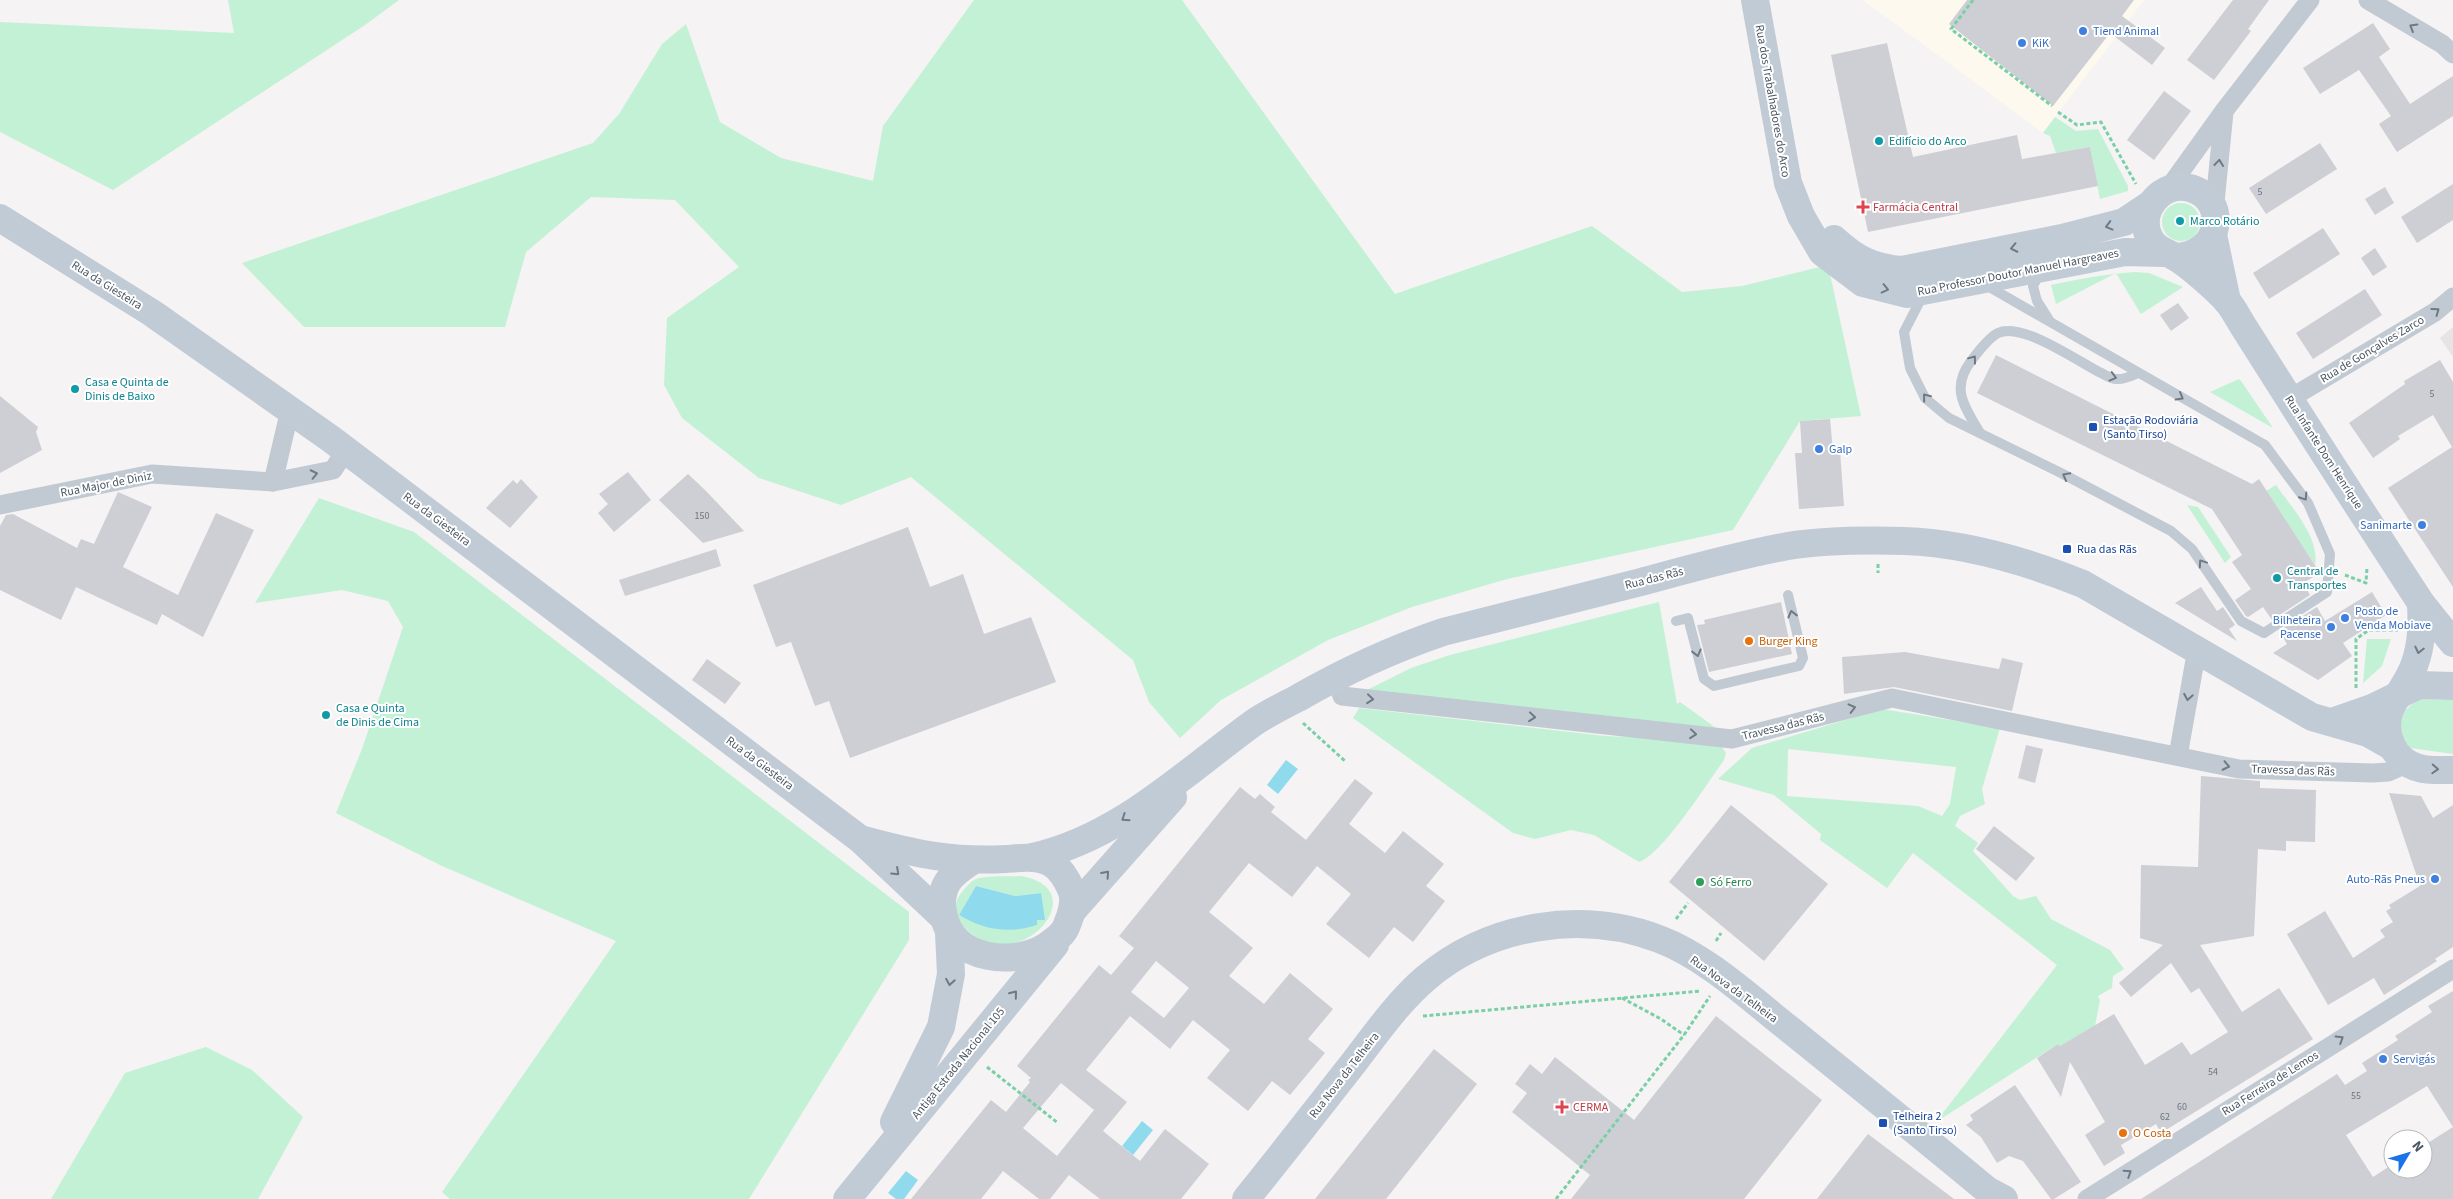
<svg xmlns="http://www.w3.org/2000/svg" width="2453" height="1199" font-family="'Source Sans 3',sans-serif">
	<rect width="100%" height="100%" fill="#f5f3f3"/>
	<polygon fill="#fdf9ef" points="1863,0 2144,0 2043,133"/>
	<polygon fill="#e6e4e5" points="2453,327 2453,357 2440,338"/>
	<g fill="#c3f1d5" fill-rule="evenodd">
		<polygon points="228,0 399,0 365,25 113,190 0,132 0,22 234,33"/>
		<polygon points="974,0 1182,0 1395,294 1592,226 1682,292 1742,286 1828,265 1861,416 1800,421 1733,530 1507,579 1412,607 1328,640 1221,700 1180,738 1149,702 1133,660 911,477 841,505 759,478 682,418 664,385 667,318 739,267 675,200 591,197 526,252 505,327 304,327 242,263 593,143 619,114 662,44 686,24 720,122 781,158 873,181 883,126"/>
		<polygon points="2055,117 2076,131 2098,129 2128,186 2128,191 2100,199 2090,147 2056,153 2050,136 2043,133"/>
		<circle cx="2181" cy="222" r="19"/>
		<path d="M 2135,272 L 2149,273 L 2183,287 L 2141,314 L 2116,273 L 2056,304 L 2051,285 C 2079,279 2106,274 2135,272 Z"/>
		<polygon points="2239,379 2241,381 2273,428 2210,392"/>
		<path d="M 2276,485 C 2291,507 2320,537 2315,565 L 2266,491 Z"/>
		<polygon points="319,498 414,532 909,912 909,940 749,1199 450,1199 442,1192 616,941 442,866 336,813 362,749 403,627 388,601 342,590 255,603"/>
		<polygon points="2187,505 2198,507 2231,557 2225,563"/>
		<polygon points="1659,602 1677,704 1680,702 1716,728 1363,692 1411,668 1450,655"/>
		<polygon points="2367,639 2391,639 2382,666 2363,683"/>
		<path d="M 2420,699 L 2453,700 L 2453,754 L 2410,748 C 2395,728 2398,711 2420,699 Z"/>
		<path d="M 1359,708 L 1605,736 L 1712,741 L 1721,746 L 1726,753 L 1724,760 C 1708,782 1662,855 1639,862 L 1594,835 L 1571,830 L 1535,839 L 1513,833 L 1353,718 Z"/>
		<path d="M 1882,709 L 2000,728 L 1982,789 L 1985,804 L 1960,816 L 1955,826 L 1978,843 L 1973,851 L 2013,896 L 2020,900 L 2036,896 L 2051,919 L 2110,950 L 2124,969 L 2113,976 L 2112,988 L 2098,996 L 2100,1000 L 2095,1026 L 2060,1046 L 2058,1044 L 1936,1122 L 2057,965 L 1913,853 L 1887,888 L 1820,840 L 1821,834 L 1774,795 L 1718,779 L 1752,748 ZM 1788,749 L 1956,767 L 1950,804 L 1942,816 L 1918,806 L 1787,796 Z"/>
		<path d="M 1022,876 C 1093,890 1026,968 978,938 C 961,928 947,910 962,892 C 966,887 970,882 976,879 C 989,875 1008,877 1022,876 ZM 976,886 L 1015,896 L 1041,893 L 1037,920 C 1003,926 991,934 959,915 Z"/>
		<polygon points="206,1047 252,1070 303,1117 258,1199 51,1199 125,1073"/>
	</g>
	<g fill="#90daee">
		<polygon points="1286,760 1298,769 1278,794 1267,785"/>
		<path d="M 976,886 L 1015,896 L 1041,893 L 1045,920 L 1037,920 L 1037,925 C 1009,934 984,930 959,915 Z"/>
		<polygon points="1142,1121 1153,1130 1133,1155 1122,1146"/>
		<polygon points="906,1171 918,1180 904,1199 896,1199 888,1193"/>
	</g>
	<g fill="#cdcfd5" fill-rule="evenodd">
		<polygon points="1967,0 2134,0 2122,16 2165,48 2152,65 2110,33 2053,106 1949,24"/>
		<polygon points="2233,0 2269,0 2248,29 2251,31 2214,80 2187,60"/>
		<polygon points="2373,23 2390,49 2379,57 2410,104 2453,76 2453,116 2397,152 2379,124 2391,116 2359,70 2320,94 2303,68"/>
		<polygon points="1887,43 1913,157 2017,135 2022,159 2090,147 2098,186 1868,232 1831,55"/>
		<polygon points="2164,91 2191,111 2154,160 2127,140"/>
		<polygon points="2320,143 2337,169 2266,214 2249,188"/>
		<polygon points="2453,184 2453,220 2417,243 2401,217"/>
		<polygon points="2385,187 2394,203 2375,215 2365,199"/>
		<polygon points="2323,228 2340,254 2269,299 2253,273"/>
		<polygon points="2375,248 2387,267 2373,276 2361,258"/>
		<polygon points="2365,289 2382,315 2313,359 2296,333"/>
		<polygon points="2178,303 2189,318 2171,331 2160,315"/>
		<polygon points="1996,355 2252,484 2259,479 2320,573 2303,583 2310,595 2272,620 2263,607 2248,617 2246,616 2235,600 2251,589 2232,562 2242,555 2212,509 1977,393"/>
		<polygon points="2440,360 2453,382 2453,587 2388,488 2452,447 2433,415 2398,436 2400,439 2373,458 2349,423 2405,384 2404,381"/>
		<polygon points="0,396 38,427 36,432 42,450 0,473"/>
		<polygon points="1830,419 1833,451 1840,450 1844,506 1799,509 1795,453 1802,453 1800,421"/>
		<polygon points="628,472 651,500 614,532 598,513 608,504 599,494"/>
		<polygon points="688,474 705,490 744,531 703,543 659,500"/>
		<polygon points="521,479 538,497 510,528 486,508 513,480 517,484"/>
		<polygon points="118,492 152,507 123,567 178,595 216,513 254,530 203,637 162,614 157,625 76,587 61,620 0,590 0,526 6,515 13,514 77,548 81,539 94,544"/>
		<polygon points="908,527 930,587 963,574 984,634 1031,617 1056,682 850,758 829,701 815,706 791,642 776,647 753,585"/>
		<polygon points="716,549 721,566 625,596 619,580"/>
		<polygon points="2201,587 2217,611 2223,607 2235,625 2229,629 2237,641 2175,603"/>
		<polygon points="2372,592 2386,615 2343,643 2352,656 2318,680 2273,653 2287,644 2279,631 2317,607 2325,621"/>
		<polygon points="1781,602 1792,654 1709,672 1697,625 1705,624 1704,620"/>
		<polygon points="1905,652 1999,669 2002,658 2023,663 2012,711 1894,687 1844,694 1842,657"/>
		<polygon points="707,659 741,683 725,704 692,680"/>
		<polygon points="2026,745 2043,749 2035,783 2018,778"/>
		<polygon points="2201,776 2260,781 2260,788 2316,790 2315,842 2286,841 2286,851 2258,849 2254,936 2200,945 2242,1012 2279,988 2313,1039 2161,1133 2156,1124 2121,1145 2125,1153 2104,1166 2085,1135 2105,1122 2070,1062 2061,1097 2037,1058 2058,1044 2060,1046 2114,1014 2145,1065 2182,1042 2191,1055 2228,1032 2199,988 2191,993 2171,963 2131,997 2119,983 2163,945 2140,938 2141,865 2198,867"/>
		<path d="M 1355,779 L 1373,793 L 1349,824 L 1385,853 L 1403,831 L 1444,864 L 1426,886 L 1445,901 L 1413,942 L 1394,927 L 1369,958 L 1326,924 L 1351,894 L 1317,866 L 1292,897 L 1249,863 L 1209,912 L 1253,948 L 1229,976 L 1264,1004 L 1290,973 L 1333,1009 L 1308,1039 L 1325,1053 L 1290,1095 L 1272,1081 L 1248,1111 L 1207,1078 L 1230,1050 L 1193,1020 L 1170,1049 L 1130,1016 L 1086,1070 L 1127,1102 L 1103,1131 L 1140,1161 L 1165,1129 L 1209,1164 L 1181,1199 L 1100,1199 L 1069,1175 L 1050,1199 L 1039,1199 L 1003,1171 L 981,1199 L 911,1199 L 991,1100 L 1006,1112 L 1030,1082 L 1028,1080 L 1031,1078 L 1017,1066 L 1099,965 L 1111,975 L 1134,948 L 1119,936 L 1240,787 L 1255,799 L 1260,794 L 1275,807 L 1271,812 L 1306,840 ZM 1156,961 L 1189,988 L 1164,1018 L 1131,992 ZM 1061,1083 L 1094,1110 L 1057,1156 L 1023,1128 Z"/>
		<polygon points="2389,793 2421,796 2433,818 2453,805 2453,947 2435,959 2437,961 2384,995 2374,978 2328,1005 2287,934 2325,911 2353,958 2385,937 2380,930 2393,922 2386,911 2391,908 2389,905 2420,886"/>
		<polygon points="1731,805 1828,884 1764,961 1669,882"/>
		<polygon points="1994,826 2035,858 2016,881 1976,849"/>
		<path d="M 2453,991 L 2453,1199 L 2141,1199 L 2337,1074 L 2345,1085 L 2367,1071 L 2362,1063 L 2398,1040 L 2395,1036 L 2432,1012 L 2428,1006 ZM 2427,1086 L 2453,1127 L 2423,1146 L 2423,1169 L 2393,1169 L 2393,1164 L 2373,1177 L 2346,1135 Z"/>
		<polygon points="1716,1016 1822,1100 1744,1199 1571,1199 1590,1175 1512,1112 1527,1093 1515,1084 1530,1064 1542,1074 1555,1057 1634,1120"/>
		<polygon points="1434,1049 1477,1084 1386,1199 1315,1199"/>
		<polygon points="2015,1085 2081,1182 2054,1199 2051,1199 2023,1161 2009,1156 1997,1163 1981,1137 1966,1125 1973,1120 1970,1115"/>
		<polygon points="1868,1134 1954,1199 1817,1199"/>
	</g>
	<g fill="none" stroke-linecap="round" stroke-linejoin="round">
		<g stroke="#7ad0a6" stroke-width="3" stroke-dasharray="4 2.5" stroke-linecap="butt">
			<polyline points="1973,0 1951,29 2052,106"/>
			<polyline points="2058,112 2077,125 2101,122 2136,184"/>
			<polyline points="1878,564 1878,573"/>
			<polyline points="2345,575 2366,583 2367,567"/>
			<polyline points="2356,688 2356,639 2369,630 2398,630"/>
			<polyline points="1303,723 1345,761"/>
			<polyline points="1676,919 1688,903"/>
			<polyline points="1716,941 1721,933"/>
			<polyline points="1622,998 1661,1019 1684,1035"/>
			<polyline points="1423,1016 1701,991"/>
			<polyline points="987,1067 1058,1123"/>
			<polyline points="1556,1199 1684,1035 1710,996"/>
		</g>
		<g stroke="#c1cad2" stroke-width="10">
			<polyline points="2040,273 2033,286 2037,301 2049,320"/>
			<polyline points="1923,295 1904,332 1910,368 1925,398 1949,418 2061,473 2171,531 2192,549 2241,621 2264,633 2327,592 2330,554 2308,503 2265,445 1984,284"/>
			<path d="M 1980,433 C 1965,407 1950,389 1971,361 C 1978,352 1988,338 1998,333 C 2022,322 2076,360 2099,372 C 2104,374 2110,379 2116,379 C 2124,380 2131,376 2138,373"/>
			<polyline points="1676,621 1688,618 1704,679 1714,686 1799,666 1803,658 1788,595"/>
		</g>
		<g stroke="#c1cad2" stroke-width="19">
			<polyline points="2368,0 2442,44 2453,54"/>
			<polyline points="2168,189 2224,111 2310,0"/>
			<polyline points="2214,212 2224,112"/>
			<polyline points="2289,399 2435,312 2453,297"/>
			<polyline points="273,482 290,410"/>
			<polyline points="0,505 152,474 273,482 333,470 346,450"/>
			<polyline points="1335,677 1342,696 1732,739 1892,698 2239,769 2373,773 2388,772 2408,763"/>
			<polyline points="2178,756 2197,649"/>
			<polyline points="2087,1199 2453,969"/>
		</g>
		<g stroke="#c1cbd6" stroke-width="28">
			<polyline points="1755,0 1788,183 1801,216 1822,252 1863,283 1907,294 2125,252 2164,253"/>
			<polyline points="0,218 152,313 331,439 860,839 943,917"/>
			<polyline points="2213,235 2227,301"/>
			<path d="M 1834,239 C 1856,259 1872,268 1902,270 L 2062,238 L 2124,222 L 2151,204"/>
			<path d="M 2175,257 C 2222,256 2230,199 2190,188 C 2162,181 2137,210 2149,237 C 2155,249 2165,251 2175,257 C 2188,264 2217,290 2227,301 C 2234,309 2239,320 2245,329 C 2260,353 2275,376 2290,400 C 2333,468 2377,535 2421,603 L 2453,643"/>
			<path d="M 2421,603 C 2422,624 2422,643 2415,663 C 2410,680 2397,694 2390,710 C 2381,733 2394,762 2419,768 C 2429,771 2442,770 2453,770"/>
			<polyline points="2332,722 2372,708 2419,685 2453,686"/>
			<path d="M 864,840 C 916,854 952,862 1006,859 C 1021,858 1040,855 1054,865 C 1062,871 1067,880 1071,889 C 1076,900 1072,912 1068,922 C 1065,932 1060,936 1052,942 C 1019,969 950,962 943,912 C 941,904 942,891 947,883 C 953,873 963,867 972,861"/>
			<path d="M 1033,857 C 1118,838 1182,775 1252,724 C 1266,714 1283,706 1298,698 C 1345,671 1393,649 1443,632 C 1509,615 1575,599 1641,582 C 1689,569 1738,555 1788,546 C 1826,540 1866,540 1904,541 C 1966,543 2026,561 2083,584 L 2312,717 L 2368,733 L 2391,746"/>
			<polyline points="1073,910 1173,797"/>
			<polyline points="894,1122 941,1027 951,974 949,933"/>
			<polyline points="847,1199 1055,945"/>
			<path d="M 1246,1199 C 1283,1153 1319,1107 1355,1061 C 1377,1032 1399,1001 1426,978 C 1490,924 1582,910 1659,939 C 1705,956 1750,998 1788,1028 C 1855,1082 1921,1135 1987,1190 L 2004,1199"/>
		</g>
	</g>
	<defs><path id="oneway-chevron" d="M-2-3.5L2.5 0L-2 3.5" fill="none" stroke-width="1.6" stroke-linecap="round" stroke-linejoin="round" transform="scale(1.25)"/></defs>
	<g stroke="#6e7983">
		<use href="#oneway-chevron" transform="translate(2413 27) rotate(-149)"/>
		<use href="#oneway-chevron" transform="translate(2219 163) rotate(-84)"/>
		<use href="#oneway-chevron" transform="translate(2436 311) rotate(-36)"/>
		<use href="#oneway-chevron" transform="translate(1973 359) rotate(-53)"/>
		<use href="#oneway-chevron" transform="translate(2113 377) rotate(15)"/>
		<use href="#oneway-chevron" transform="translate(1926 397) rotate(-129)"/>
		<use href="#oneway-chevron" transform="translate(2180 397) rotate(30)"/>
		<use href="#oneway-chevron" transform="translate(314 474) rotate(-12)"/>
		<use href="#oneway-chevron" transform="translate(2066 476) rotate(-152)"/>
		<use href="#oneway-chevron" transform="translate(2304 497) rotate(57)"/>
		<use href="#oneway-chevron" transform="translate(2202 563) rotate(-124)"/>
		<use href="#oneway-chevron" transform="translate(1792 614) rotate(-104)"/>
		<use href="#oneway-chevron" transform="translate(1697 653) rotate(76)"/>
		<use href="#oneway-chevron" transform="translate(2188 697) rotate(100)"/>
		<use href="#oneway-chevron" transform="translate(1370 699) rotate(6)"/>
		<use href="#oneway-chevron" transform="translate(1852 708) rotate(-14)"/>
		<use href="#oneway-chevron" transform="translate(1532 717) rotate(6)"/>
		<use href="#oneway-chevron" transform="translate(1693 734) rotate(6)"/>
		<use href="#oneway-chevron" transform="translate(2226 766) rotate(12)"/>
		<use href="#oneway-chevron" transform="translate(2340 1039) rotate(-32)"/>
		<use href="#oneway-chevron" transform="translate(2128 1173) rotate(-33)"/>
	</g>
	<g stroke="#6e7984">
		<use href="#oneway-chevron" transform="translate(2109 226) rotate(165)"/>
		<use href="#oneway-chevron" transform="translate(2014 248) rotate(168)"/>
		<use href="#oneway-chevron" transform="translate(1885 289) rotate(13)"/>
		<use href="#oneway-chevron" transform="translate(2419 650) rotate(103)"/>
		<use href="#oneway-chevron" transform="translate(2435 769) rotate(3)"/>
		<use href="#oneway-chevron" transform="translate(1125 818) rotate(146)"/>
		<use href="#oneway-chevron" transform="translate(896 872) rotate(43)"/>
		<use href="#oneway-chevron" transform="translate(1106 874) rotate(-48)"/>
		<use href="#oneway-chevron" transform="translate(950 982) rotate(99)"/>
		<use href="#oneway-chevron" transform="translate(1014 994) rotate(-51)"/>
	</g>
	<g fill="#3f7fe0" stroke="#fff" stroke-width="2">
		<circle cx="2083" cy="31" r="5"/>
		<circle cx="2022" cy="43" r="5"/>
		<circle cx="1819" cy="449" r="5"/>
		<circle cx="2422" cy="525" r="5"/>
		<circle cx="2345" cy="618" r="5"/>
		<circle cx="2331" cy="627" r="5"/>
		<circle cx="2435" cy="879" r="5"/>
		<circle cx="2383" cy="1059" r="5"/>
	</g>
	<g fill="#0f9aa8" stroke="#fff" stroke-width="2">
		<circle cx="1879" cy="141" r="5"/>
		<circle cx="2180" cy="221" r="5"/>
		<circle cx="75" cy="389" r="5"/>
		<circle cx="2277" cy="578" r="5"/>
		<circle cx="326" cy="715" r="5"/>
	</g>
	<g fill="#e0444e" stroke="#fff" stroke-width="2">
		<path d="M1860.5 199.5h5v5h5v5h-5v5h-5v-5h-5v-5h5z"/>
		<path d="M1559.5 1099.5h5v5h5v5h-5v5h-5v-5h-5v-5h5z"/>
	</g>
	<g fill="#1a4fb4" stroke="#fff" stroke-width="2">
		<rect x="2088" y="422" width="10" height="10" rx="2.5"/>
		<rect x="2062" y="544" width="10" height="10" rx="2.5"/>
		<rect x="1878" y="1118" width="10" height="10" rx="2.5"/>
	</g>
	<g fill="#e8710a" stroke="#fff" stroke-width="2">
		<circle cx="1749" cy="641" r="5"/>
		<circle cx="2123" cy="1133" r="5"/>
	</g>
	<circle fill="#2e9e5b" stroke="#fff" stroke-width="2" cx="1700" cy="882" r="5"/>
	<g text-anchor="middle" stroke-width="4" stroke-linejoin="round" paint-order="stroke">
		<g font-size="10" fill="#6b747e">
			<text x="2260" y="195">5</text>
			<text x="2432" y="397">5</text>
			<text x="702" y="519">150</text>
			<text x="2213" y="1075">54</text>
			<text x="2356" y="1099">55</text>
			<text x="2182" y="1110">60</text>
			<text x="2165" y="1120">62</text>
		</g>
		<g font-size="12" fill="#366cbe" stroke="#fff" text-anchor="start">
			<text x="2093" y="35">Tiend Animal</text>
			<text x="2032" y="47">KiK</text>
			<text x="1829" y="453">Galp</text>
			<text x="2412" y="529" text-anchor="end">Sanimarte</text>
			<text x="2355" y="615">Posto de<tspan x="2355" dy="14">Venda Mobiave</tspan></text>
			<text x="2321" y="624" text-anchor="end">Bilheteira<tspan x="2321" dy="14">Pacense</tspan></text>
			<text x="2425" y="883" text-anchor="end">Auto-Rãs Pneus</text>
			<text x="2393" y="1063">Servigás</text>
		</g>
		<g font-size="12" fill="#4a5661" stroke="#fff">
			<text transform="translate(1773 101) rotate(80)" y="4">Rua dos Trabalhadores do Arco</text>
			<text transform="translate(2018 272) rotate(-11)" y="4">Rua Professor Doutor Manuel Hargreaves</text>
			<text transform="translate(107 285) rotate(32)" y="4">Rua da Giesteira</text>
			<text transform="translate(2372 349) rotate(-31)" y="4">Rua de Gonçalves Zarco</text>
			<text transform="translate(2324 452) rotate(57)" y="4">Rua Infante Dom Henrique</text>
			<text transform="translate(106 484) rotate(-11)" y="4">Rua Major de Diniz</text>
			<text transform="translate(437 519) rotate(37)" y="4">Rua da Giesteira</text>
			<text transform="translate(1654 578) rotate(-14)" y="4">Rua das Rãs</text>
			<text transform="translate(1783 726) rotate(-14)" y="4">Travessa das Rãs</text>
			<text transform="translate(760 763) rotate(37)" y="4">Rua da Giesteira</text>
			<text transform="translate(2293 770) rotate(2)" y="4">Travessa das Rãs</text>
			<text transform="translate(1734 989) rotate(36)" y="4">Rua Nova da Telheira</text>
			<text transform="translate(958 1063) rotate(-51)" y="4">Antiga Estrada Nacional 105</text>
			<text transform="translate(1344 1075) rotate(-52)" y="4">Rua Nova da Telheira</text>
			<text transform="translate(2270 1083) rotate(-32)" y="4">Rua Ferreira de Lemos</text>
		</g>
		<g font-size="12" fill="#0d838f" stroke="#fff" text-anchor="start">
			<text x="1889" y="145">Edifício do Arco</text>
			<text x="2190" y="225">Marco Rotário</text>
			<text x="85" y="386">Casa e Quinta de<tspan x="85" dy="14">Dinis de Baixo</tspan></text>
			<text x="2287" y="575">Central de<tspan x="2287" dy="14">Transportes</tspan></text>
			<text x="336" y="712">Casa e Quinta<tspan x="336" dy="14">de Dinis de Cima</tspan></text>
		</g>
		<g font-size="12" fill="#be3a42" stroke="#fff" text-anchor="start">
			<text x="1873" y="211">Farmácia Central</text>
			<text x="1573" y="1111">CERMA</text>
		</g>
		<g font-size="12" fill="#164399" stroke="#fff" text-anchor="start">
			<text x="2103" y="424">Estação Rodoviária<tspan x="2103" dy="14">(Santo Tirso)</tspan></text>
			<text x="2077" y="553">Rua das Rãs</text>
			<text x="1893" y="1120">Telheira 2<tspan x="1893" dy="14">(Santo Tirso)</tspan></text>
		</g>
		<g font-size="12" fill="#c56008" stroke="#fff" text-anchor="start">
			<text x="1759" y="645">Burger King</text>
			<text x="2133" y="1137">O Costa</text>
		</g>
		<g font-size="12" fill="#27864d" stroke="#fff" text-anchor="start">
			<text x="1710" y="886">Só Ferro</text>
		</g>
	</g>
	<g transform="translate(2408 1154) rotate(52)"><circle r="24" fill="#ffffff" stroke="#b7bbc0"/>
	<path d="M0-4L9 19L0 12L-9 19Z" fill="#1a73e8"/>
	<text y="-8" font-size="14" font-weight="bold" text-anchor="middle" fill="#4a5661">N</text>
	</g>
</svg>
